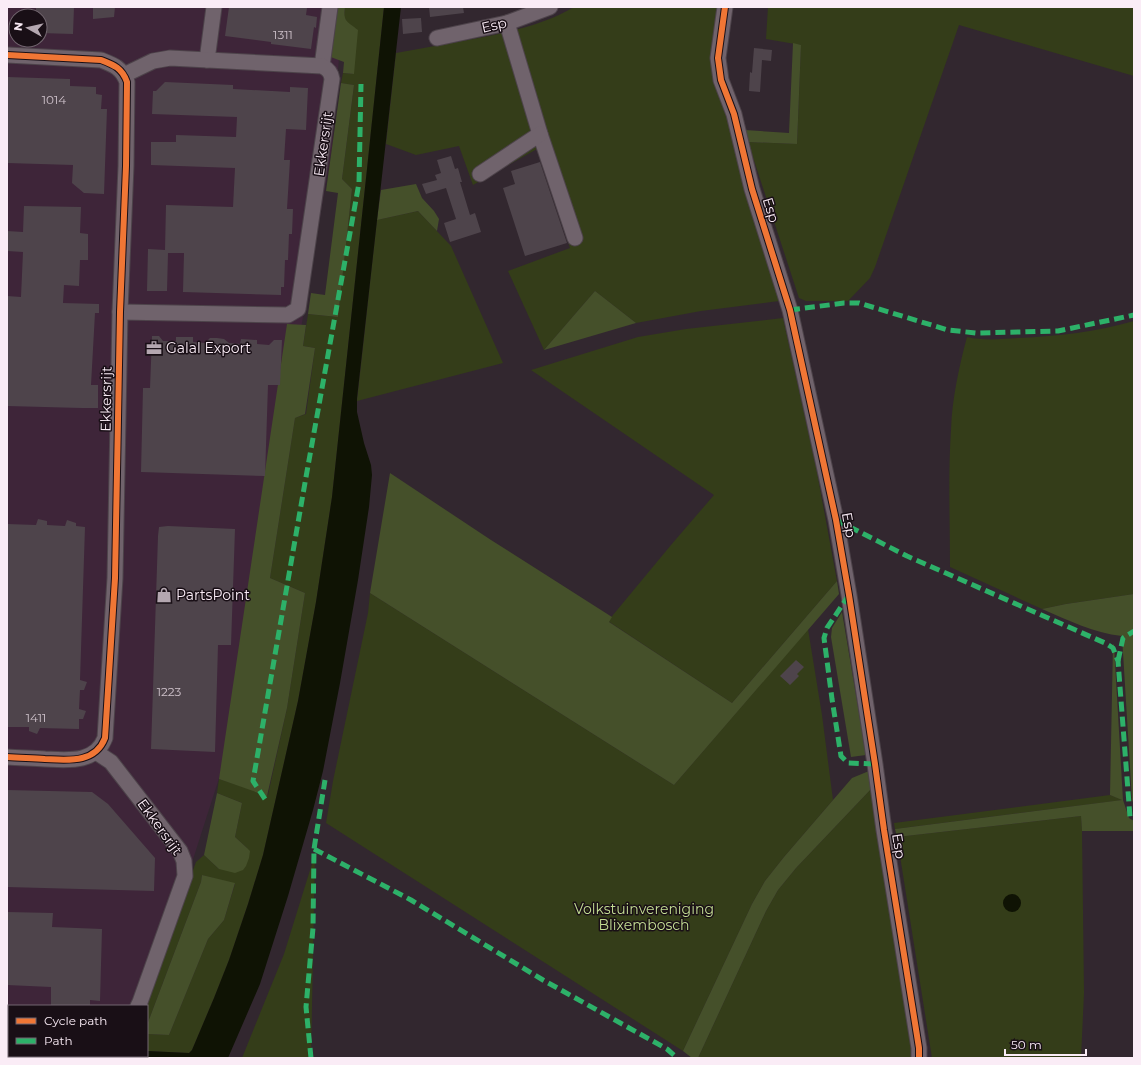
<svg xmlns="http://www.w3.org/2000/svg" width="1141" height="1065" font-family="Montserrat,sans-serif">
	<rect width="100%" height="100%" fill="#32272f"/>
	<path fill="#3e2539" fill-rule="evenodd" d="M 7,7 L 343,7 L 332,147 L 230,744 L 146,1006 L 9,1006 L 9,1056 L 133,1056 L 133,1058 L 7,1058 ZM 16,16 L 40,16 L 40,40 L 16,40 Z"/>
	<g fill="#343d19">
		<polygon points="345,7 384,7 367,169 332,497 316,602 298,701 263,855 248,904 229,960 214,998 192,1050 189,1053 147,1051 147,1034 169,1035 208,939 224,920 235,884 202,875 201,882 147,1025 147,1006 143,1006 196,862 204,855 219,869 247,848 235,837 242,803 217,793 219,779 268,795 287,708 305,593 270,578 295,418 306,414 315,348 303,346 308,314 338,317 352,189 342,179 354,85 341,83 343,73 353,74 346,20 344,17"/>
		<path d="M 574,7 L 721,7 L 714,31 L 712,57 L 732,123 L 779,301 L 701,311 L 636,323 L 595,291 L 544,350 L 508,271 L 570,248 L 537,149 L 473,185 L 459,146 L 416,155 L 386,144 L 396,53 C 420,49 444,44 468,40 C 504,33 542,26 574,7 Z"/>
		<polygon points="768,7 1134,7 1134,76 959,25 875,267 870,278 848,301 806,301 799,298 748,142 797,144 801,45 766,39"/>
		<polygon points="418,211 451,246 503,363 357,401 377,220"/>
		<polygon points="783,318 816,467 837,581 732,703 608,621 671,545 714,495 531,370 638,337 686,329"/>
		<path d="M 1134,321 L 1134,594 L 1066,604 L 1042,609 L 950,567 C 950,521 948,475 951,430 C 952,399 959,367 967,337 C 984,341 1001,339 1019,338 C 1058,336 1096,332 1134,321 Z"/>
		<polygon points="370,593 674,785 808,629 822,715 833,800 784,857 765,881 752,904 683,1051 326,823 333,781 368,613"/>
		<polygon points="872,788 909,1034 912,1058 698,1058 766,911 778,890 796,868"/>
		<polygon points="1110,795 1123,800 895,829 894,823"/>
		<polygon points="1081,816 1082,831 1084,993 1081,1058 932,1058 897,837"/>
		<polygon points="315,854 311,1058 242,1058 284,954"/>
	</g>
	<g fill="#45502a">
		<path d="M 334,7 L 345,7 C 343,22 347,21 358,30 L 354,74 L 343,73 L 344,62 L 328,56 Z"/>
		<polygon points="793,43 801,45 797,144 748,142 745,130 789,133"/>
		<polygon points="341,83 354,85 342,179 352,189 338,317 308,314 311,293 325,295 338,193 326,191"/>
		<polygon points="416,184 422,198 434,211 439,219 437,231 418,211 377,220 381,190"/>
		<polygon points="595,291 636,323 544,350"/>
		<polygon points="287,324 306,325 303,346 315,348 305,414 295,418 270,578 305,593 287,708 267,796 219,779"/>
		<polygon points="390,473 491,540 612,617 609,622 732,703 837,581 839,594 674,785 370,593"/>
		<path d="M 1134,594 L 1134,805 L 1132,800 L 1122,636 C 1093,633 1068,620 1042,609 L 1066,604 Z"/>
		<polygon points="842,612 866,755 851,757 831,637 832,628"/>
		<polygon points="1113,644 1114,645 1123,800 1129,818 1134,821 1134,831 1082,831 1081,816 897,837 895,829 1122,800 1110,795"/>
		<polygon points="869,771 872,788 796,868 778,890 766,911 698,1058 692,1058 683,1051 752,904 765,881 784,857 852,778"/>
		<polygon points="217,793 242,803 235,837 247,848 250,851 249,858 246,866 243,870 235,873 219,869 204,855"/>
		<polygon points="202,875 235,883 224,920 208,939 169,1035 147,1034 147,1025 201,882"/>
	</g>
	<g fill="#0f1304">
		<polygon points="384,7 401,7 357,398 357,412 364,443 371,465 372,475 369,507 358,580 340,683 323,771 313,810 288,896 260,984 228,1058 125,1058 125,1056 147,1056 147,1051 189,1053 192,1050 214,998 229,960 248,904 263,855 298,701 316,602 332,497 367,169"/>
		<circle cx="1012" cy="903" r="9"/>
		<polygon points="7,1047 9,1047 9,1056 101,1056 100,1058 7,1058"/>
	</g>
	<g fill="#4e444b">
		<polygon points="36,7 74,7 73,34 40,33 40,16 36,16"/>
		<polygon points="93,7 115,7 114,17 93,19"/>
		<polygon points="229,7 307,8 306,15 317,17 316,28 314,27 311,49 271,44 271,42 225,36"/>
		<polygon points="429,7 463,7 464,13 430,17"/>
		<polygon points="421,18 422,32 403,34 402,19"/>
		<polygon points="754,48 772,50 771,61 762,60 760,92 749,91 750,72 752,73"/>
		<polygon points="7,77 70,79 70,86 96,87 96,94 102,95 101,109 107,109 104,194 84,193 72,183 73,165 7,163"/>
		<polygon points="165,82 233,85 233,89 290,92 290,87 308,88 306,130 286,129 284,160 290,160 287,209 293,209 292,234 289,234 288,260 285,260 284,287 281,287 281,295 183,292 184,253 168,253 167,291 147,291 148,249 165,250 166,205 233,207 235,168 151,165 151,142 176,142 176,135 236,137 237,117 152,114 153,91 156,91"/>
		<polygon points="451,156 455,169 458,168 462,182 460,182 470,215 475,213 481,232 450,242 444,223 456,219 446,188 426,194 422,184 437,180 435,175 441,173 437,160"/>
		<polygon points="540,162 567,243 525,256 503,188 515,184 511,171"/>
		<polygon points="24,206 81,207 80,233 88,234 88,260 80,260 79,286 64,285 63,303 99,304 99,313 95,313 91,385 98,385 98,408 82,408 7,406 7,296 21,297 23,252 7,251 7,231 23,232"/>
		<polygon points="152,336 159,336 163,341 176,341 176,337 193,337 193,342 205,343 210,338 217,338 224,339 229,343 240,344 241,339 257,340 257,344 269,345 274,340 282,340 280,385 268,385 265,476 141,472 143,388 150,388"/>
		<polygon points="38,519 47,521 47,525 65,526 67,520 76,523 76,526 85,527 80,680 87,682 84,690 80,690 79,709 86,711 83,719 79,719 79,729 40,728 37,734 29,731 29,727 7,727 7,524 36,525"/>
		<polygon points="168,526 235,529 231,645 218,645 215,752 151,749 158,536 159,527"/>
		<polygon points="796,660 804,667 797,674 799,676 790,685 780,676"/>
		<polygon points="7,790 92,792 108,804 155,858 154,891 7,887"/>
		<polygon points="7,912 53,913 52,927 102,929 100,1001 90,1000 90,1006 51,1006 51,987 7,985"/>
	</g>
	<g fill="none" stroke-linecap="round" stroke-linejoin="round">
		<defs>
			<g id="minor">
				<polyline points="725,7 718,58 721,80 734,114 752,189 790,310 836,520 849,595 875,764 884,830 919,1048 919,1058"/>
				<polyline points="507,23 540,134 575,238"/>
				<polyline points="437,38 507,23 550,7"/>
				<path d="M 7,55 L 101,60 C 114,65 122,68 127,82 L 126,166 L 120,312 L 115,578 L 105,738 C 95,764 67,760 45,759 C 32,758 20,758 7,757"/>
				<polyline points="207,60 214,7"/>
				<polyline points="322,66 330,7"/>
				<polyline points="480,174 540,134"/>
				<path d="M 120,312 L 288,315 L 298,309 L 332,79 C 331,72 328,69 322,66 L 170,58 L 153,61 L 124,75"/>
				<polyline points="96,752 111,762 180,851 184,861 185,876 140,1002 138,1006"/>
				<polyline points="7,1031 9,1031"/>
				<polyline points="112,1056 113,1058"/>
			</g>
		</defs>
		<use href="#minor" stroke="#4d434a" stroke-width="17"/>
		<use href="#minor" stroke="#70636c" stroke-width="15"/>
		<g stroke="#2db169" stroke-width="5" stroke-dasharray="10 5" stroke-linecap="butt">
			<polyline points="790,310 844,303 859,303 948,330 976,333 1058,331 1134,315"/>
			<polyline points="836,520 907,556 1105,643 1113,648 1118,661 1130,817 1134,817"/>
			<polyline points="849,595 827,628 824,638 832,699 841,756 848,763 875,764"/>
			<polyline points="1118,661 1123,638 1134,631"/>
			<polyline points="265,799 253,781 306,477 359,183 361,84"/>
			<polyline points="314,849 411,900 543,980 667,1049 675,1056 676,1058"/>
			<polyline points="311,1058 306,1007 313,928 314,849 325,780"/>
		</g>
		<defs>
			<g id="cycleway">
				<polyline points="725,7 718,58 721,80 734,114 752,189 790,310 836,520 849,595 875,764 884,830 919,1048 919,1058"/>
				<path d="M 7,55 L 101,60 C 114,65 122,68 127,82 L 126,166 L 120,312 L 115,578 L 105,738 C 95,764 67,760 45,759 C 32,758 20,758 7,757"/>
			</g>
		</defs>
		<use href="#cycleway" stroke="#190f16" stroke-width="8"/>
		<use href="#cycleway" stroke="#f07635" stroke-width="6"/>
	</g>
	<defs>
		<symbol id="office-bare" viewBox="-9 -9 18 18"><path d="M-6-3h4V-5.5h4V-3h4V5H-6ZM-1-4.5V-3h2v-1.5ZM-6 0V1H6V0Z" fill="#b4a7b0" stroke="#190f16" stroke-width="2.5" paint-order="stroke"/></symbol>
		<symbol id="shop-bare" viewBox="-9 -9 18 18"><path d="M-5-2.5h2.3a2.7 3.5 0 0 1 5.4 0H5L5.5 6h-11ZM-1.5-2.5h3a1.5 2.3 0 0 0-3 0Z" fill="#b4a7b0" stroke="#190f16" stroke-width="2.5" paint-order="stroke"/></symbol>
	</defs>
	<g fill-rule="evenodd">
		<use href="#office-bare" x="143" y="337" width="22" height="22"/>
		<use href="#shop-bare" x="153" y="584" width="22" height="22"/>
	</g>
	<g text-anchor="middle" stroke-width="3" stroke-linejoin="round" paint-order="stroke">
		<g font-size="12" fill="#cfc2cb">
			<text x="283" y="39">1311</text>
			<text x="54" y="104">1014</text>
			<text x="169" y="696">1223</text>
			<text x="36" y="722">1411</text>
		</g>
		<g font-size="14" fill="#faecf6" stroke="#190f16">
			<text transform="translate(494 25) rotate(-13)" y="5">Esp</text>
			<text transform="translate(323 144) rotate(-82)" y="5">Ekkersrijt</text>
			<text transform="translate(771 210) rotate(73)" y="5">Esp</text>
			<text transform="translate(106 399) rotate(-89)" y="5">Ekkersrijt</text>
			<text transform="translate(849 525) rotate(80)" y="5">Esp</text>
			<text transform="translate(160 827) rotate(54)" y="5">Ekkersrijt</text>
			<text transform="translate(899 846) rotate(81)" y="5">Esp</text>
		</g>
		<g font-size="14" fill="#faecf6" stroke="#190f16" text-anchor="start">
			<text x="166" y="353">Galal Export</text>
			<text x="176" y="600">PartsPoint</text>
		</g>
		<g font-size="14" fill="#c4de94" stroke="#190f16">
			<text x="644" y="914">Volkstuinvereniging<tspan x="644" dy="16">Blixembosch</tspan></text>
		</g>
	</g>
	<rect width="1141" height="1065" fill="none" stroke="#faecf6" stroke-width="16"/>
	<rect x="8" y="1005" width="140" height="52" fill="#190f16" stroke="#736770"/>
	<rect x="16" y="1018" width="20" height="6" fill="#f07635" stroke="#736770"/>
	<text x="44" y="1025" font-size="12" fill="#faecf6">Cycle path</text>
	<rect x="16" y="1038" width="20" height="6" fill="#2db169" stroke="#736770"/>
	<text x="44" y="1045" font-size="12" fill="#faecf6">Path</text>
	<g transform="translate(28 28) rotate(278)"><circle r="19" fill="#190f16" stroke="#736770"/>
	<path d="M0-3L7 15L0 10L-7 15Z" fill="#b4a7b0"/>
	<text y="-6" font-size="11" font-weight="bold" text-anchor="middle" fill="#faecf6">N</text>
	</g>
	<path d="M1005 1049v6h81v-6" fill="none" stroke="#faecf6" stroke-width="2"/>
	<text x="1011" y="1049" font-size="12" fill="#faecf6" stroke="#190f16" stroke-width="3" paint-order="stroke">50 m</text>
</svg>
